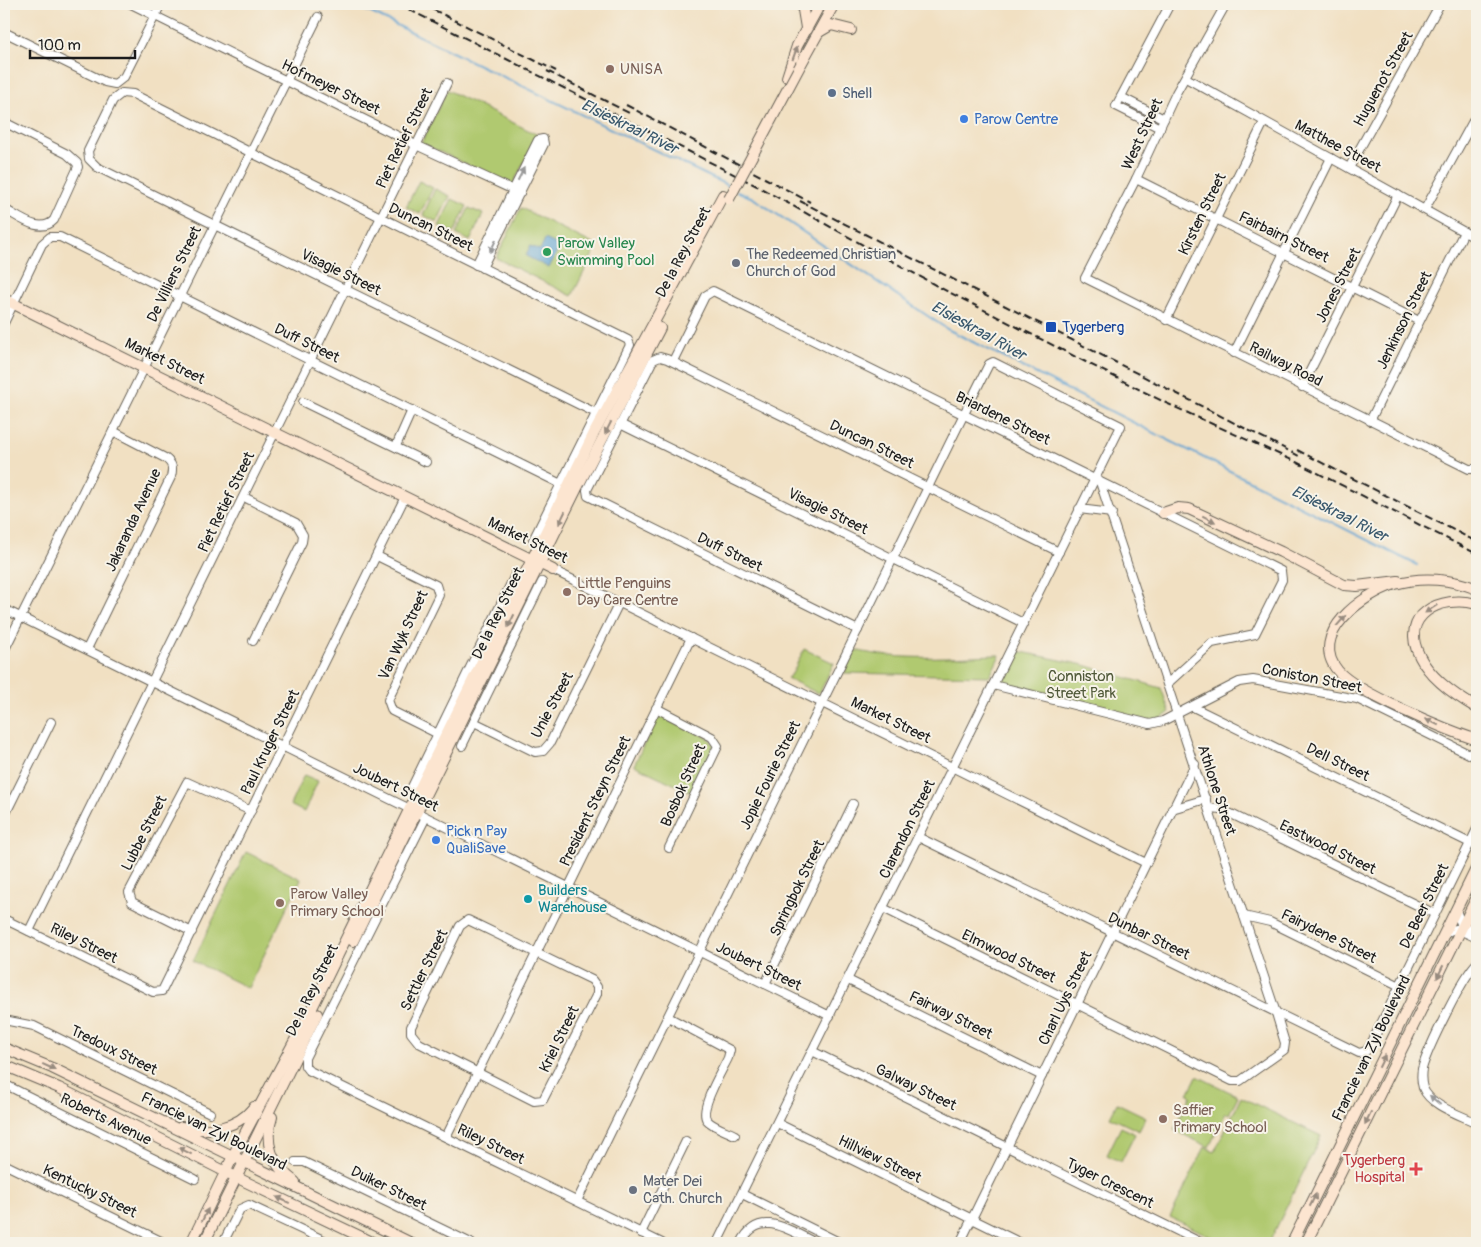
<svg xmlns="http://www.w3.org/2000/svg" width="1481" height="1247" font-family="Pangolin,sans-serif">
	<rect width="100%" height="100%" fill="#f7f3e8"/>
	<filter id="ink" filterUnits="userSpaceOnUse"><feTurbulence type="fractalNoise" baseFrequency=".02" numOctaves="2"/><feDisplacementMap in="SourceGraphic" scale="10" xChannelSelector="R" yChannelSelector="G"/><feConvolveMatrix kernelMatrix="1 2 1 2 8 2 1 2 1" color-interpolation-filters="sRGB"/></filter>
	<filter id="wash" filterUnits="userSpaceOnUse"><feTurbulence type="fractalNoise" baseFrequency=".0096" numOctaves="4" result="noise"/><feDisplacementMap in="SourceGraphic" scale="20" xChannelSelector="R" yChannelSelector="G"/><feGaussianBlur stdDeviation="1.12" result="paint"/><feColorMatrix in="noise" values="0 0 0 0 0 0 0 0 0 0 0 0 0 0 0 0 0 1.4 0 .05"/><feComposite in="paint" operator="in"/></filter>
	<g filter="url(#wash)">
		<rect width="100%" height="100%" fill="#f1e0c2"/>
		<g fill="#b0c96f" stroke="#667246">
			<polygon points="447,90 538,135 513,184 511,185 421,143"/>
			<polygon points="419,181 433,188 420,214 406,207"/>
			<polygon points="435,189 450,196 437,222 423,215"/>
			<polygon points="452,199 467,206 454,233 439,226"/>
			<polygon points="469,208 483,214 470,241 456,234"/>
			<polygon points="521,208 597,246 572,296 496,258"/>
			<polygon points="804,649 834,663 820,692 817,693 787,678 792,674"/>
			<path d="M 855,650 C 902,662 952,656 1000,655 L 990,676 L 844,673 Z"/>
			<polygon points="1017,651 1084,665 1161,688 1170,712 1162,718 1148,721 1001,684"/>
			<polygon points="658,715 662,715 709,738 714,745 692,793 634,765"/>
			<polygon points="304,775 318,781 304,812 290,805"/>
			<polygon points="246,852 301,879 248,988 193,961"/>
			<polygon points="1197,1076 1238,1096 1229,1114 1226,1113 1209,1147 1174,1130 1191,1096 1188,1094"/>
			<polygon points="1241,1097 1321,1136 1269,1243 1224,1243 1170,1217 1205,1147 1215,1151"/>
			<polygon points="1117,1103 1146,1117 1139,1131 1110,1117"/>
			<polygon points="1121,1127 1135,1134 1121,1162 1107,1155"/>
		</g>
		<polygon fill="#5ca1d1" stroke="#3c5e76" points="545,239 560,246 549,268 526,256 530,246 540,250"/>
		<g fill="none" stroke-linecap="round" stroke-linejoin="round">
			<g stroke="#5ca1d1" stroke-width="2">
				<polyline points="353,4 731,187"/>
				<polyline points="737,191 753,198 947,329 1417,565"/>
			</g>
		</g>
	</g>
	<g filter="url(#ink)">
		<g fill="none" stroke-linecap="round" stroke-linejoin="round">
			<defs>
				<g id="street">
					<polyline points="131,4 416,145 520,193"/>
					<polyline points="1226,4 1176,93 1136,179 1085,278 1469,469 1477,469"/>
					<polyline points="4,32 105,82 115,84 124,77 161,4"/>
					<polyline points="1186,78 1477,239"/>
					<polyline points="1121,97 1164,119"/>
					<path d="M 4,122 L 67,154 L 77,163 L 78,167 L 54,220 C 40,235 18,216 4,209"/>
					<polyline points="1160,128 1116,106 1170,4"/>
					<polyline points="1349,168 1440,4"/>
					<polyline points="1136,179 1419,321"/>
					<polyline points="1425,209 1477,114"/>
					<polyline points="476,265 538,140 543,139 544,144 482,268"/>
					<polyline points="1166,320 1264,122"/>
					<polyline points="4,323 42,244 50,237 60,237 561,484"/>
					<polyline points="1234,353 1331,158"/>
					<polyline points="673,361 705,296 713,291 1281,571 1282,580 1255,634 1212,643 1168,683"/>
					<polyline points="1302,387 1398,195"/>
					<polyline points="303,402 426,462"/>
					<polyline points="1370,421 1464,232"/>
					<polyline points="620,424 1023,623"/>
					<polyline points="396,446 412,410"/>
					<polyline points="244,497 296,523 303,535 302,542 253,641"/>
					<polyline points="1079,509 1112,513"/>
					<polyline points="533,540 630,345 628,340 133,94 122,93 113,100 88,151 89,159 97,167 596,413"/>
					<polyline points="377,556 436,585 439,595 388,700 392,711 438,734"/>
					<polyline points="553,570 1146,863"/>
					<polyline points="4,609 830,1016"/>
					<polyline points="858,630 588,496 587,490 653,360 660,357 667,359 1059,552"/>
					<path d="M 87,649 L 171,477 C 173,468 173,464 165,458 L 113,431"/>
					<polyline points="4,651 318,17"/>
					<polyline points="993,685 1150,724 1163,721 1239,682 1253,680 1357,699 1477,758"/>
					<polyline points="1193,707 1470,843"/>
					<polyline points="656,708 712,737 718,746 669,848"/>
					<polyline points="474,722 535,752 543,751 550,743 619,603"/>
					<polyline points="462,746 542,582"/>
					<polyline points="410,791 516,573"/>
					<polyline points="1209,808 1221,809 1435,914"/>
					<polyline points="1172,809 1206,799"/>
					<polyline points="4,817 51,722"/>
					<polyline points="426,817 305,1058 305,1066 308,1070 662,1243"/>
					<polyline points="918,837 1359,1053 1366,1051 1370,1046 1477,829"/>
					<polyline points="883,908 1232,1081 1240,1081 1284,1050 1285,1043 1276,1013 1100,482"/>
					<polyline points="1477,909 1473,919 1477,929"/>
					<polyline points="1456,910 1464,932 1477,938"/>
					<polyline points="1244,916 1270,922 1400,986"/>
					<polyline points="4,919 153,992 162,991 405,497"/>
					<polygon points="468,920 592,980 597,987 597,994 543,1100 534,1101 419,1043 411,1033 411,1027 460,926"/>
					<polyline points="29,931 447,83"/>
					<polyline points="192,932 132,902 129,892 187,782 251,811"/>
					<path d="M 1443,937 C 1450,927 1467,926 1477,931"/>
					<path d="M 1477,963 C 1464,974 1427,1050 1422,1069 C 1421,1075 1421,1081 1423,1088 C 1430,1106 1461,1115 1477,1123"/>
					<polyline points="848,980 1042,1076"/>
					<polyline points="765,984 853,804"/>
					<path d="M 668,1017 L 730,1050 L 728,1058 C 723,1069 698,1110 707,1120 C 713,1127 727,1131 735,1135"/>
					<polyline points="4,1020 34,1026 210,1113"/>
					<polyline points="812,1051 1202,1243"/>
					<polyline points="4,1084 195,1179"/>
					<polyline points="777,1123 1021,1243"/>
					<polyline points="446,1137 691,638"/>
					<polyline points="295,1162 304,1162 471,1243"/>
					<polyline points="4,1164 165,1243"/>
					<polyline points="742,1194 841,1243"/>
					<polyline points="577,1201 964,414 989,364 993,362 1121,426 717,1243"/>
					<polyline points="641,1233 686,1141"/>
					<polyline points="223,1243 240,1209 249,1205 330,1243"/>
					<path d="M 741,1243 C 759,1207 790,1231 816,1243"/>
					<polyline points="960,1243 1195,764"/>
				</g>
				<g id="secondary">
					<polyline points="802,4 806,28"/>
					<polyline points="819,32 831,25 851,30"/>
					<polyline points="801,64 834,4"/>
					<polyline points="787,77 797,46 820,4"/>
					<polyline points="4,299 553,570"/>
					<polyline points="1163,513 1178,508 1189,509 1281,552 1344,585 1357,586 1398,581"/>
					<path d="M 1477,589 C 1452,579 1422,576 1395,584 C 1364,594 1307,634 1338,671 C 1357,693 1447,730 1477,740"/>
					<path d="M 1477,604 C 1441,594 1398,615 1420,657 C 1431,679 1456,696 1477,708"/>
					<polyline points="353,941 578,486 660,328"/>
					<polyline points="4,1048 52,1068 411,1243"/>
					<polyline points="4,1065 59,1088 246,1182 374,1243"/>
					<path d="M 272,1117 C 263,1144 272,1165 295,1182"/>
					<path d="M 181,1127 C 209,1132 236,1130 254,1107"/>
					<polyline points="191,1243 237,1148 309,1014 594,433 723,195"/>
					<polyline points="204,1243 317,1014"/>
					<polyline points="1292,1243 1477,867"/>
					<polyline points="1306,1243 1477,897"/>
				</g>
			</defs>
			<use href="#street" stroke="#676156" stroke-width="10"/>
			<use href="#secondary" stroke="#676156" stroke-width="12"/>
			<use href="#street" stroke="#fff" stroke-width="8"/>
			<use href="#secondary" stroke="#fce5d0" stroke-width="10"/>
			<g stroke="#1c1c1c" stroke-width="2" stroke-dasharray="8 4" stroke-linecap="butt">
				<polyline points="398,4 757,186 937,286 1166,403 1296,462 1477,554"/>
				<polyline points="422,4 556,71"/>
				<polyline points="547,71 631,114"/>
				<polyline points="626,105 810,202"/>
				<polyline points="800,201 1301,457"/>
				<polyline points="1297,450 1477,542"/>
			</g>
			<defs>
				<polyline id="secondary-bridge" points="729,199 801,64"/>
			</defs>
			<use href="#secondary-bridge" stroke="#676156" stroke-width="12" stroke-linecap="butt"/>
			<use href="#secondary-bridge" stroke="#fce5d0" stroke-width="10"/>
		</g>
		<defs><path id="oneway-solid" d="M-6-.8H1V-3.2L6.5 0L1 3.2V.8H-6Z" transform="scale(1.25)"/></defs>
		<g fill="#978b7f">
			<use href="#oneway-solid" transform="translate(795 53) rotate(-70)"/>
			<use href="#oneway-solid" transform="translate(608 428) rotate(117)"/>
			<use href="#oneway-solid" transform="translate(562 518) rotate(116)"/>
			<use href="#oneway-solid" transform="translate(1209 519) rotate(26)"/>
			<use href="#oneway-solid" transform="translate(1431 609) rotate(147)"/>
			<use href="#oneway-solid" transform="translate(511 621) rotate(116)"/>
			<use href="#oneway-solid" transform="translate(1341 621) rotate(-49)"/>
			<use href="#oneway-solid" transform="translate(1432 722) rotate(-154)"/>
			<use href="#oneway-solid" transform="translate(1440 972) rotate(116)"/>
			<use href="#oneway-solid" transform="translate(1382 1061) rotate(-64)"/>
			<use href="#oneway-solid" transform="translate(49 1067) rotate(25)"/>
			<use href="#oneway-solid" transform="translate(1368 1118) rotate(116)"/>
			<use href="#oneway-solid" transform="translate(185 1151) rotate(-153)"/>
			<use href="#oneway-solid" transform="translate(283 1200) rotate(-155)"/>
			<use href="#oneway-solid" transform="translate(1313 1200) rotate(-64)"/>
			<use href="#oneway-solid" transform="translate(205 1215) rotate(-64)"/>
		</g>
		<g fill="#999">
			<use href="#oneway-solid" transform="translate(521 174) rotate(-64)"/>
			<use href="#oneway-solid" transform="translate(493 246) rotate(116)"/>
			<use href="#oneway-solid" transform="translate(1435 1100) rotate(-139)"/>
		</g>
	</g>
	<g fill="#8d6e63" stroke="#f7f3e8" stroke-width="2">
		<circle cx="610" cy="69" r="5"/>
		<circle cx="567" cy="592" r="5"/>
		<circle cx="280" cy="903" r="5"/>
		<circle cx="1163" cy="1119" r="5"/>
	</g>
	<circle fill="#5c6f8a" stroke="#f7f3e8" stroke-width="2" cx="832" cy="93" r="5"/>
	<g fill="#3f7fe0" stroke="#f7f3e8" stroke-width="2">
		<circle cx="964" cy="119" r="5"/>
		<circle cx="436" cy="840" r="5"/>
	</g>
	<circle fill="#2e9e5b" stroke="#f7f3e8" stroke-width="2" cx="547" cy="252" r="5"/>
	<g fill="#6b7280" stroke="#f7f3e8" stroke-width="2">
		<circle cx="736" cy="263" r="5"/>
		<circle cx="633" cy="1190" r="5"/>
	</g>
	<rect fill="#1a4fb4" stroke="#f7f3e8" stroke-width="2" x="1045" y="321" width="12" height="12" rx="2.5"/>
	<circle fill="#0f9aa8" stroke="#f7f3e8" stroke-width="2" cx="528" cy="899" r="5"/>
	<path fill="#e0444e" stroke="#f7f3e8" stroke-width="2" d="M1413.5 1161.5h5v5h5v5h-5v5h-5v-5h-5v-5h5z"/>
	<g text-anchor="middle" stroke-width="4" stroke-linejoin="round" paint-order="stroke">
		<g font-size="15" fill="#785e54" stroke="#f7f3e8" text-anchor="start">
			<text x="620" y="74">UNISA</text>
			<text x="577" y="588">Little Penguins<tspan x="577" dy="17">Day Care Centre</tspan></text>
			<text x="290" y="899">Parow Valley<tspan x="290" dy="17">Primary School</tspan></text>
			<text x="1173" y="1115">Saffier<tspan x="1173" dy="17">Primary School</tspan></text>
		</g>
		<g font-size="15" fill="#1c1c1c" stroke="#f7f3e8">
			<text transform="translate(1383 79) rotate(-61)" y="5">Huguenot Street</text>
			<text transform="translate(331 87) rotate(26)" y="5">Hofmeyer Street</text>
			<text transform="translate(1142 134) rotate(-65)" y="5">West Street</text>
			<text transform="translate(404 138) rotate(-64)" y="5">Piet Retief Street</text>
			<text transform="translate(1338 146) rotate(28)" y="5">Matthee Street</text>
			<text transform="translate(1202 214) rotate(-64)" y="5">Kirsten Street</text>
			<text transform="translate(431 227) rotate(26)" y="5">Duncan Street</text>
			<text transform="translate(1284 237) rotate(26)" y="5">Fairbairn Street</text>
			<text transform="translate(683 252) rotate(-62)" y="5">De la Rey Street</text>
			<text transform="translate(341 272) rotate(26)" y="5">Visagie Street</text>
			<text transform="translate(174 274) rotate(-64)" y="5">De Villiers Street</text>
			<text transform="translate(1338 285) rotate(-63)" y="5">Jones Street</text>
			<text transform="translate(1404 320) rotate(-64)" y="5">Jenkinson Street</text>
			<text transform="translate(307 343) rotate(26)" y="5">Duff Street</text>
			<text transform="translate(165 361) rotate(26)" y="5">Market Street</text>
			<text transform="translate(1286 364) rotate(27)" y="5">Railway Road</text>
			<text transform="translate(1003 418) rotate(26)" y="5">Briardene Street</text>
			<text transform="translate(872 444) rotate(26)" y="5">Duncan Street</text>
			<text transform="translate(226 502) rotate(-64)" y="5">Piet Retief Street</text>
			<text transform="translate(828 511) rotate(26)" y="5">Visagie Street</text>
			<text transform="translate(133 520) rotate(-65)" y="5">Jakaranda Avenue</text>
			<text transform="translate(528 540) rotate(26)" y="5">Market Street</text>
			<text transform="translate(730 552) rotate(26)" y="5">Duff Street</text>
			<text transform="translate(498 613) rotate(-64)" y="5">De la Rey Street</text>
			<text transform="translate(403 635) rotate(-65)" y="5">Van Wyk Street</text>
			<text transform="translate(1312 678) rotate(11)" y="5">Coniston Street</text>
			<text transform="translate(552 705) rotate(-62)" y="5">Unie Street</text>
			<text transform="translate(891 720) rotate(26)" y="5">Market Street</text>
			<text transform="translate(270 742) rotate(-64)" y="5">Paul Kruger Street</text>
			<text transform="translate(1338 762) rotate(26)" y="5">Dell Street</text>
			<text transform="translate(770 775) rotate(-64)" y="5">Jopie Fourie Street</text>
			<text transform="translate(683 785) rotate(-66)" y="5">Bosbok Street</text>
			<text transform="translate(396 787) rotate(26)" y="5">Joubert Street</text>
			<text transform="translate(1217 790) rotate(72)" y="5">Athlone Street</text>
			<text transform="translate(595 801) rotate(-64)" y="5">President Steyn Street</text>
			<text transform="translate(907 829) rotate(-64)" y="5">Clarendon Street</text>
			<text transform="translate(144 833) rotate(-63)" y="5">Lubbe Street</text>
			<text transform="translate(1328 847) rotate(26)" y="5">Eastwood Street</text>
			<text transform="translate(797 888) rotate(-64)" y="5">Springbok Street</text>
			<text transform="translate(1424 906) rotate(-64)" y="5">De Beer Street</text>
			<text transform="translate(1149 936) rotate(26)" y="5">Dunbar Street</text>
			<text transform="translate(1329 936) rotate(26)" y="5">Fairydene Street</text>
			<text transform="translate(84 943) rotate(26)" y="5">Riley Street</text>
			<text transform="translate(1009 956) rotate(26)" y="5">Elmwood Street</text>
			<text transform="translate(759 966) rotate(26)" y="5">Joubert Street</text>
			<text transform="translate(424 970) rotate(-64)" y="5">Settler Street</text>
			<text transform="translate(312 990) rotate(-64)" y="5">De la Rey Street</text>
			<text transform="translate(1065 998) rotate(-64)" y="5">Charl Uys Street</text>
			<text transform="translate(951 1015) rotate(26)" y="5">Fairway Street</text>
			<text transform="translate(559 1039) rotate(-64)" y="5">Kriel Street</text>
			<text transform="translate(1371 1048) rotate(-64)" y="5">Francie van Zyl Boulevard</text>
			<text transform="translate(114 1050) rotate(26)" y="5">Tredoux Street</text>
			<text transform="translate(916 1087) rotate(26)" y="5">Galway Street</text>
			<text transform="translate(106 1119) rotate(26)" y="5">Roberts Avenue</text>
			<text transform="translate(214 1131) rotate(26)" y="5">Francie van Zyl Boulevard</text>
			<text transform="translate(491 1144) rotate(26)" y="5">Riley Street</text>
			<text transform="translate(880 1159) rotate(26)" y="5">Hillview Street</text>
			<text transform="translate(1110 1183) rotate(26)" y="5">Tyger Crescent</text>
			<text transform="translate(389 1188) rotate(26)" y="5">Duiker Street</text>
			<text transform="translate(90 1191) rotate(26)" y="5">Kentucky Street</text>
		</g>
		<g font-size="15" fill="#4e5e75" stroke="#f7f3e8" text-anchor="start">
			<text x="842" y="98">Shell</text>
		</g>
		<g font-size="15" fill="#366cbe" stroke="#f7f3e8" text-anchor="start">
			<text x="974" y="124">Parow Centre</text>
			<text x="446" y="836">Pick n Pay<tspan x="446" dy="17">QualiSave</tspan></text>
		</g>
		<g font-size="15" fill="#27864d" stroke="#f7f3e8" text-anchor="start">
			<text x="557" y="248">Parow Valley<tspan x="557" dy="17">Swimming Pool</tspan></text>
		</g>
		<g font-size="15" fill="#5b616d" stroke="#f7f3e8" text-anchor="start">
			<text x="746" y="259">The Redeemed Christian<tspan x="746" dy="17">Church of God</tspan></text>
			<text x="643" y="1186">Mater Dei<tspan x="643" dy="17">Cath. Church</tspan></text>
		</g>
		<g font-size="15" fill="#164399" stroke="#f7f3e8" text-anchor="start">
			<text x="1062" y="332">Tygerberg</text>
		</g>
		<g font-size="15" fill="#505939" stroke="#f7f3e8">
			<text x="1081" y="681">Conniston<tspan x="1081" dy="17">Street Park</tspan></text>
		</g>
		<g font-size="15" fill="#0d838f" stroke="#f7f3e8" text-anchor="start">
			<text x="538" y="895">Builders<tspan x="538" dy="17">Warehouse</tspan></text>
		</g>
		<g font-size="15" fill="#be3a42" stroke="#f7f3e8" text-anchor="end">
			<text x="1405" y="1165">Tygerberg<tspan x="1405" dy="17">Hospital</tspan></text>
		</g>
		<g font-size="16" font-style="italic" fill="#39586d" stroke="#f7f3e8">
			<text transform="translate(630 126) rotate(26)" y="6">Elsieskraal River</text>
			<text transform="translate(979 330) rotate(29)" y="6">Elsieskraal River</text>
			<text transform="translate(1340 513) rotate(27)" y="6">Elsieskraal River</text>
		</g>
	</g>
	<rect width="1481" height="1247" fill="none" stroke="#f7f3e8" stroke-width="20"/>
	<path d="M30 50v8h105v-8" fill="none" stroke="#1c1c1c" stroke-width="2.5"/>
	<text x="38" y="50" font-size="15" fill="#1c1c1c" stroke="#f7f3e8" stroke-width="4" paint-order="stroke">100 m</text>
</svg>
